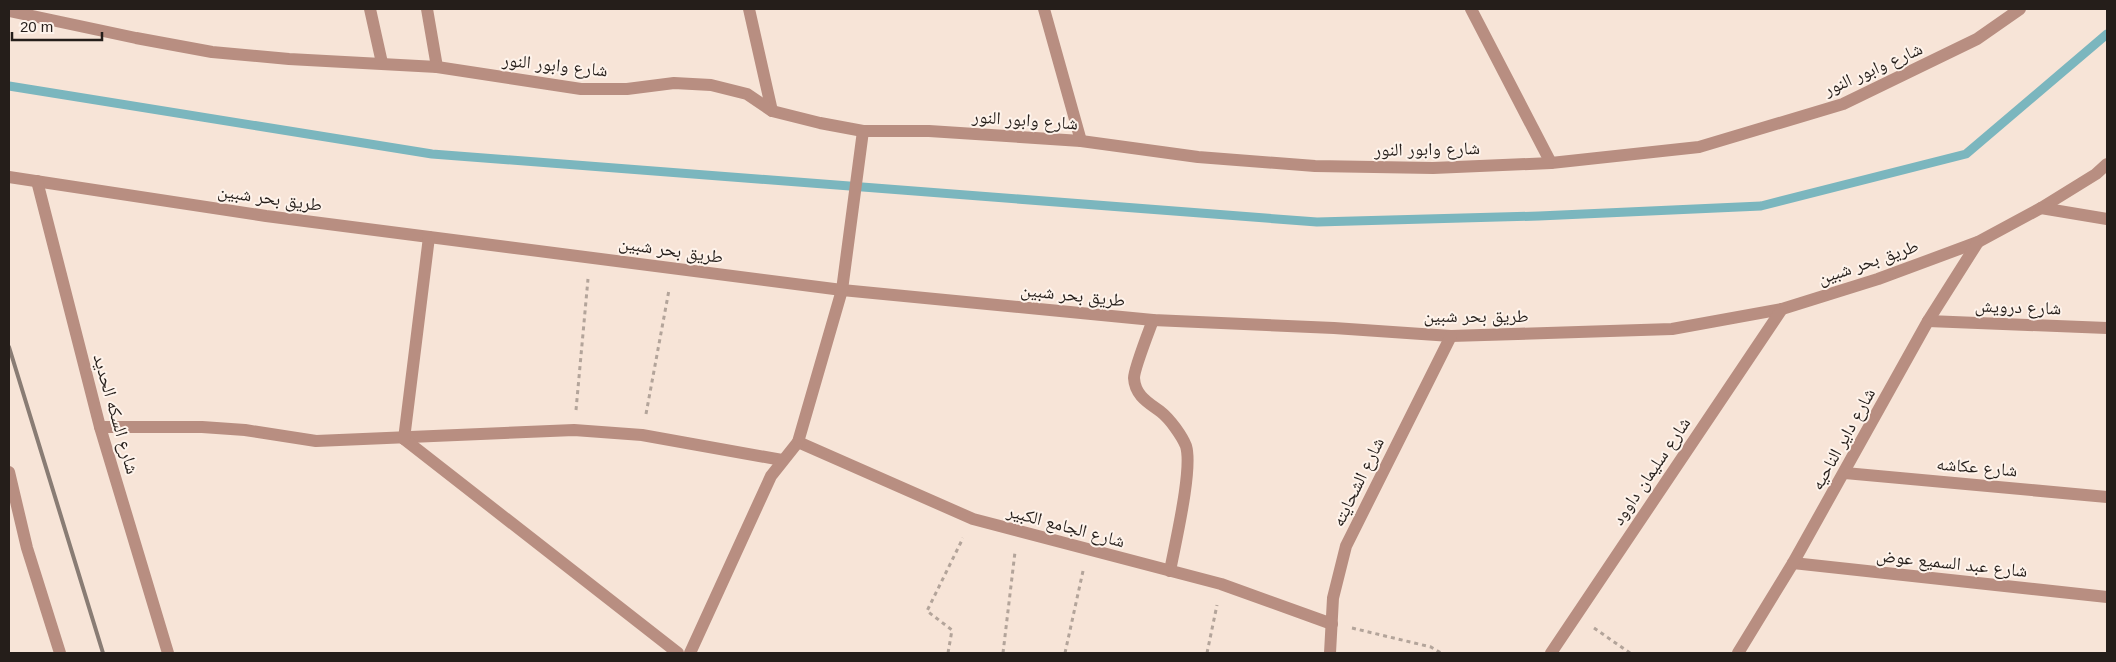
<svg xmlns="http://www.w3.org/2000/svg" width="2116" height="662" font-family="Helvetica,'Noto Naskh Arabic',sans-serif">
	<rect width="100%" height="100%" fill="#f7e4d7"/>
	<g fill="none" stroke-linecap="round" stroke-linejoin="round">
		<polyline stroke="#7bb6be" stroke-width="9" points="9,86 432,154 1317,222 1539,216 1761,206 1966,154 2107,34"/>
		<g stroke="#b3a49a" stroke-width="3" stroke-dasharray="4 4" stroke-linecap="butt">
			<polyline points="576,410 588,279"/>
			<polyline points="646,414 669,290"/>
			<polyline points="1352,628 1431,647 1441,653"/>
			<polyline points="1594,628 1630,653"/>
			<polyline points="948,653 952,630 927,611 963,538"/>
			<polyline points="1003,653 1015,552"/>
			<polyline points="1065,653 1083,571"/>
			<polyline points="1207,653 1217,605"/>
		</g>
		<g stroke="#b88e81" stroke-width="12">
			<polyline points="370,9 382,63"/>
			<polyline points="427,9 437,67"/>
			<polyline points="749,9 772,111"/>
			<polyline points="1044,9 1081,141"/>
			<polyline points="1471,9 1551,163"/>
			<polyline points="9,11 136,38 212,52 289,59 437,67 581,89 627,89 674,83 711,85 747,94 772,111 820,123 863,131 929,131 1081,141 1198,157 1315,166 1433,168 1551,163 1699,147 1843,104 1977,39 2020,9"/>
			<polyline points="9,177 266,216 842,290 1153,320 1334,328 1451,336 1672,329 1782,309 1878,279 1978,242 2041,208 2096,174 2107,164"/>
			<polyline points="37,181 100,427 168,653"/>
			<polyline points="2041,208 2107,219"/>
			<path d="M 1153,320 C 1149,331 1134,369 1134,378 C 1135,396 1149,403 1161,412 C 1170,419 1182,436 1186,446 C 1193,469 1175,544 1170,571"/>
			<polyline points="1928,321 2107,328"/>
			<polyline points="100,427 202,427 245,430 316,441 574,430 642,435 782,460"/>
			<polyline points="404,439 678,653"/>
			<polyline points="404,439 429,237"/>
			<polyline points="798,442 973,519 1221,584 1332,624"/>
			<polyline points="9,472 27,548 60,653"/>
			<polyline points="1845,473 2107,497"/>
			<polyline points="1793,563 2107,597"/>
			<polyline points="690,653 771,476 798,442 842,290 863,131"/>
			<polyline points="1330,653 1333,598 1346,546 1451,336"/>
			<polyline points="1551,653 1782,309"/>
			<polyline points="1738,653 1793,563 1928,321 1978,242"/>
		</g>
		<polyline stroke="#897c74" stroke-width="4" points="9,347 103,653"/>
	</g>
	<g text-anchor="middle" stroke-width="4" stroke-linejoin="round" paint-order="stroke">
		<g font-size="18" fill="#251e1a" stroke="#fef3eb">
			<text transform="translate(555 65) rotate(6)" y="6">شارع وابور النور</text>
			<text transform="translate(1873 69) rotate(-24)" y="6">شارع وابور النور</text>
			<text transform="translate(1025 120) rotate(4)" y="6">شارع وابور النور</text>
			<text transform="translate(1427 149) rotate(-1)" y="6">شارع وابور النور</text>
			<text transform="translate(270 198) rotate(8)" y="6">طريق بحر شبين</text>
			<text transform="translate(671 250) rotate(8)" y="6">طريق بحر شبين</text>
			<text transform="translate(1868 262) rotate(-19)" y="6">طريق بحر شبين</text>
			<text transform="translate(1073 295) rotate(6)" y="6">طريق بحر شبين</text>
			<text transform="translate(2018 307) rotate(2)" y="6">شارع درويش</text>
			<text x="1476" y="322">طريق بحر شبين</text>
			<text transform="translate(116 414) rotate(74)" y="6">شارع السكه الحديد</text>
			<text transform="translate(1843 439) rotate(-61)" y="6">شارع داير الناحيه</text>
			<text transform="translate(1977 467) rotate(5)" y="6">شارع عكاشه</text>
			<text transform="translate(1651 471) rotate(-56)" y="6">شارع سليمان داوود</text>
			<text transform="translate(1358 482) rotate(-64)" y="6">شارع الشحايته</text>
			<text transform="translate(1066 526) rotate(15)" y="6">شارع الجامع الكبير</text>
			<text transform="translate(1952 563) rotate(6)" y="6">شارع عبد السميع عوض</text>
		</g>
	</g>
	<rect width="2116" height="662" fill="none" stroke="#251e1a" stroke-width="20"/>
	<path d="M12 32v8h90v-8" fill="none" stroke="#251e1a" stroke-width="2.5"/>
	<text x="20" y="32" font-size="15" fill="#251e1a" stroke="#fef3eb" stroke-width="4" paint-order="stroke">20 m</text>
</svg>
